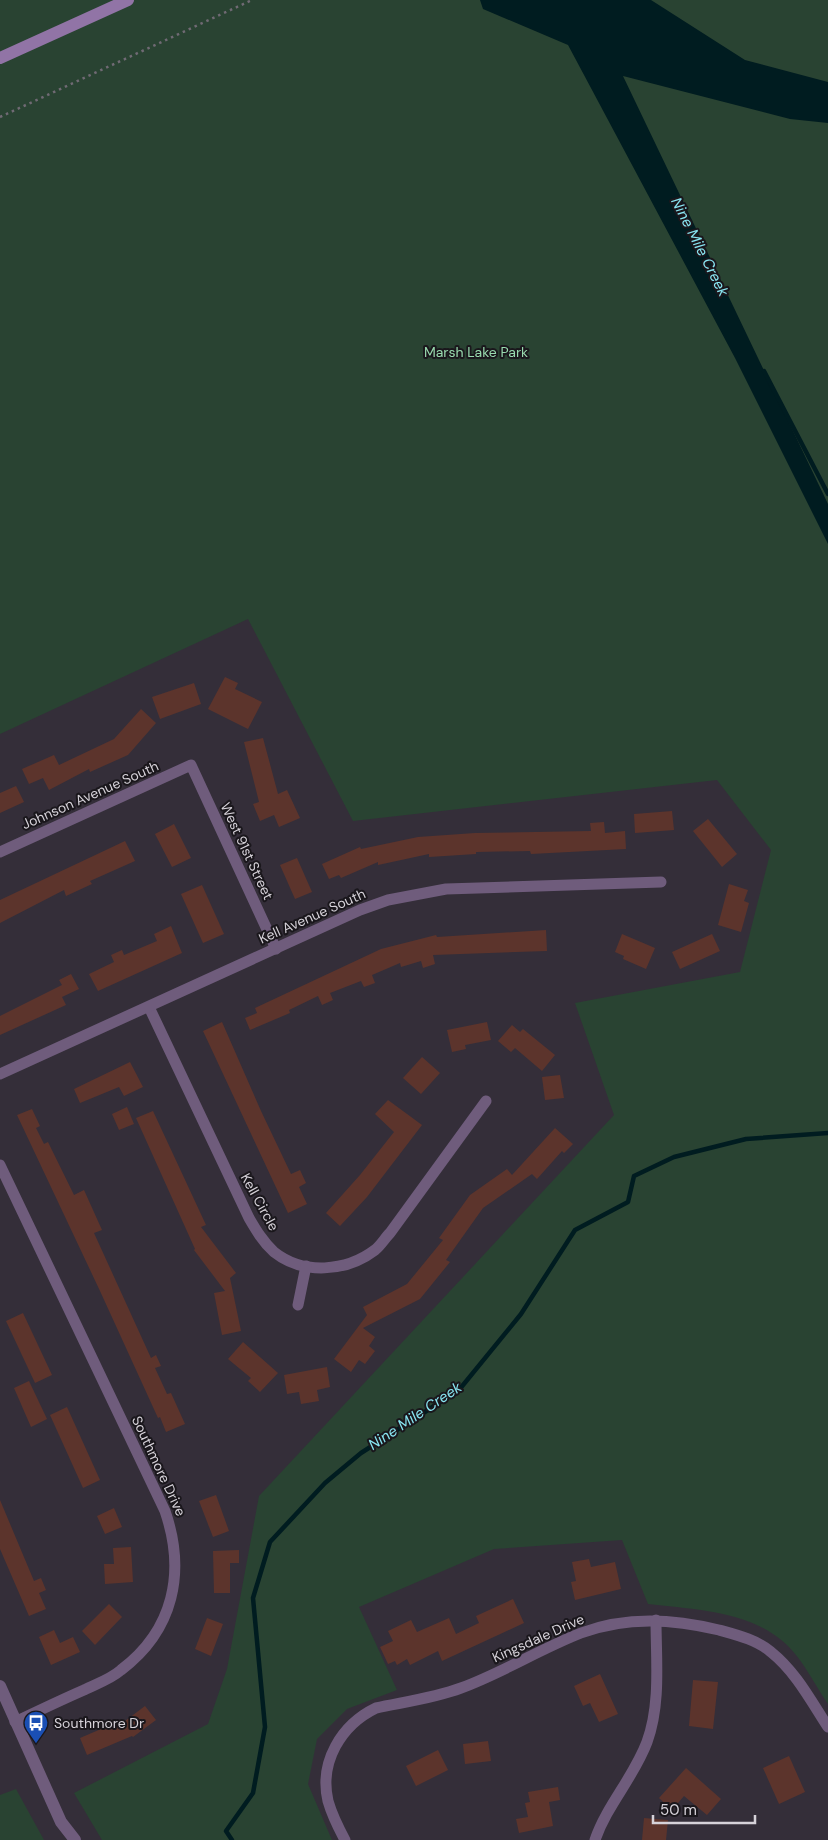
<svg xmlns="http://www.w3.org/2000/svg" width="828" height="1840" font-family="'DM Sans',sans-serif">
	<rect width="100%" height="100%" fill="#342e39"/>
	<g fill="#294332">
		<path d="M 0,0 L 828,0 L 828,1704 C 817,1688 808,1670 796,1655 C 762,1611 698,1610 648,1604 L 622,1540 L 494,1549 L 359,1607 L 397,1690 L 347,1709 L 317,1739 L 308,1784 L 332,1840 L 102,1840 L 74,1793 L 208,1724 L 227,1669 L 259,1496 L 614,1115 L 575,1003 L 740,972 L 771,850 L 717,780 L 353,821 L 248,619 L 0,734 Z"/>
		<polygon points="16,1789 44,1840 0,1840 0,1795"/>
	</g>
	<polygon fill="#001c20" points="480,0 651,0 745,60 828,82 828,123 790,119 623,76 828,504 828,544 735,358 568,45 483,9"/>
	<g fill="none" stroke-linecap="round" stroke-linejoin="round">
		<g stroke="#001c20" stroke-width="4.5">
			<polyline points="764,371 828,494"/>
			<polyline points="232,1840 226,1831 253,1793 265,1727 253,1598 270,1542 325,1483 361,1453 459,1390 521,1314 575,1230 628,1202 634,1176 674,1157 746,1139 828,1133"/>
		</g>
	</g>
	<g fill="#5c342c">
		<polygon points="225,677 238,683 235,689 262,702 248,729 208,709"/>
		<polygon points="194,683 201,704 160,719 152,697"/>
		<polygon points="141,709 156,723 128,755 90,772 89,769 49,790 43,778 29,784 22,769 54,755 59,765 114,739"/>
		<polygon points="263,738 278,794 287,790 300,818 279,827 274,815 260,821 253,804 259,802 244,742"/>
		<polygon points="16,786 24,802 0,813 0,793"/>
		<polygon points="672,811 674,830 635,833 634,814"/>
		<polygon points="708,819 737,854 722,867 693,831"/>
		<polygon points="604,822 605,833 625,831 626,849 531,854 530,851 476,852 476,854 429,857 429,854 378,865 378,862 341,878 339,875 329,879 322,864 360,847 361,849 418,837 475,833 591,831 590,823"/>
		<polygon points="174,824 191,858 172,867 155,834"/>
		<polygon points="125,841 135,861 90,881 92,884 66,896 64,890 0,923 0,900"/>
		<polygon points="297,858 312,892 295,899 280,865"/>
		<polygon points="729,884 748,890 744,901 749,903 741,932 718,925"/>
		<polygon points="202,885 224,934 203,943 181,894"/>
		<polygon points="171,926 182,953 98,991 89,974 114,962 111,955 122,950 124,955 157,941 154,934"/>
		<polygon points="546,930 547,951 433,955 435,964 423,968 421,961 401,967 400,963 372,975 375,983 364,987 361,981 330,993 333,1000 322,1005 318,996 289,1010 290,1013 250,1030 245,1018 257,1013 255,1008 381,949 436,935 437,937"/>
		<polygon points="622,934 655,948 646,969 623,959 624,956 615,952"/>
		<polygon points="712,934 720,951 680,969 672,952"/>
		<polygon points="71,974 79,989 62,997 66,1005 0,1035 0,1016 62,985 59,980"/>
		<polygon points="222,1022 261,1111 291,1174 300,1170 306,1183 299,1187 307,1204 288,1213 203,1031"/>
		<polygon points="487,1022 491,1040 465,1045 466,1049 452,1052 447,1030"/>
		<polygon points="512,1025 520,1032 523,1029 555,1055 542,1071 515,1048 511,1052 498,1041"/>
		<polygon points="422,1057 440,1073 421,1094 403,1078"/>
		<polygon points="130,1062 143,1087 124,1096 119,1087 80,1103 74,1089"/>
		<polygon points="560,1075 564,1098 545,1100 542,1077"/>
		<polygon points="388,1100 422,1125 367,1197 340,1226 326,1213 360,1175 394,1132 375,1114"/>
		<polygon points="127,1107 134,1124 119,1130 112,1114"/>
		<polygon points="32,1109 40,1126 36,1128 44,1144 48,1142 74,1195 84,1190 102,1230 94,1233 151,1358 156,1355 161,1366 155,1368 167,1394 171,1393 185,1424 166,1432 160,1417 158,1418 100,1291 17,1115"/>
		<polygon points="153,1111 206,1225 201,1227 236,1273 230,1278 241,1331 222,1335 214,1293 225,1291 194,1250 195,1249 136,1118"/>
		<polygon points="555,1128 573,1144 564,1153 562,1151 537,1179 532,1174 483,1208 446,1260 450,1262 420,1299 363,1328 375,1337 369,1346 375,1351 365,1364 359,1360 351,1372 334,1359 367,1315 363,1307 407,1284 443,1240 439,1238 470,1195 507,1169 512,1175"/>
		<polygon points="23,1313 52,1375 35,1383 6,1321"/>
		<polygon points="243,1342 278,1373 260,1392 248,1381 251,1378 228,1359"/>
		<polygon points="327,1367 330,1387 317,1390 319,1401 301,1404 299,1392 287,1394 284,1375"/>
		<polygon points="29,1381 47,1419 31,1427 14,1388"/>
		<polygon points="67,1407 100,1480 83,1488 50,1415"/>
		<polygon points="216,1495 229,1531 213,1537 199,1501"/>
		<polygon points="0,1500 34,1581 41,1578 46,1590 39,1593 46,1609 29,1616 0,1549"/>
		<polygon points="114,1508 122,1527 105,1534 97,1516"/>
		<polygon points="131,1547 133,1582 105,1584 104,1564 114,1564 113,1548"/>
		<polygon points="239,1550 239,1563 230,1563 230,1593 214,1593 213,1551"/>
		<polygon points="589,1559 591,1567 615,1562 621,1589 575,1600 571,1582 576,1581 572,1562"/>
		<polygon points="513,1599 524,1623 442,1661 438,1651 410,1665 407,1659 397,1665 395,1661 388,1664 380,1647 393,1641 388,1631 411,1620 417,1632 449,1618 456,1634 479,1623 476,1616"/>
		<polygon points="109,1604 122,1617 95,1645 82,1631"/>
		<polygon points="207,1618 223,1624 211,1656 195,1649"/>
		<polygon points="54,1630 60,1643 73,1637 80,1652 51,1665 39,1637"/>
		<polygon points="600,1674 618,1714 599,1722 590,1703 583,1706 574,1686"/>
		<polygon points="693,1680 718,1682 713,1729 689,1726"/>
		<polygon points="145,1706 156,1720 133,1737 132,1736 87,1755 80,1738 115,1723 117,1727"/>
		<polygon points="488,1741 491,1761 465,1764 463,1744"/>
		<polygon points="438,1750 448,1770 416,1786 406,1766"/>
		<polygon points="789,1756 805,1792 779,1804 763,1768"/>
		<polygon points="686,1768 721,1799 707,1815 684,1796 672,1810 659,1798"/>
		<polygon points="558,1787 560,1800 549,1802 553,1826 519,1833 516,1819 528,1817 525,1803 530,1802 528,1792"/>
		<polygon points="644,1818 668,1820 666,1840 642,1840"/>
	</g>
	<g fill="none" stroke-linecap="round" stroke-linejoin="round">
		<polyline stroke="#706a74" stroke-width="2.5" stroke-dasharray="2.5 4" stroke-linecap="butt" points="0,117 252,0"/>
		<g stroke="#6f5c7c" stroke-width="11">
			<polyline points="0,852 191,765 276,949"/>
			<path d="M 149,1007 L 249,1218 C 256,1230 263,1242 274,1252 C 303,1275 346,1272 375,1250 C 381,1245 385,1238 390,1233 L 486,1101"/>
			<polyline points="0,1074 360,910 388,900 446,889 661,882"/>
			<path d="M 0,1165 L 165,1511 C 186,1572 174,1630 121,1670 C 111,1679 96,1684 84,1690 C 61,1700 38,1711 15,1722"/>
			<polyline points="298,1305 306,1266"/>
			<path d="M 345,1840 C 338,1827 332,1815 328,1801 C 319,1762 341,1725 376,1708 C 404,1702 434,1698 461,1688 C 502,1673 540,1649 581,1633 C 627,1616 673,1619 719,1630 C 737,1635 757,1640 771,1652 C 796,1672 811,1701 828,1727"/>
			<path d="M 595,1840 C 607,1805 634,1777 647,1742 C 661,1704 656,1659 656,1620"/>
		</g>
		<polyline stroke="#6f5c7c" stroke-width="12" points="0,1686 61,1822 75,1840"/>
		<polyline stroke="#9174a6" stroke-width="12" points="0,58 128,0"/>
	</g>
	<defs>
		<symbol id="bus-pin" viewBox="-11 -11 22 30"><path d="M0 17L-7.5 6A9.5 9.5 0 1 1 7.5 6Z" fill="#1a4fb4" stroke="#1a171c"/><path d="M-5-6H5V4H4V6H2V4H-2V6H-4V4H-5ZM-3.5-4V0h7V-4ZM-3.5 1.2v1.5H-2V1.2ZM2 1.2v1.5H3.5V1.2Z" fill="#fff"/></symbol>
	</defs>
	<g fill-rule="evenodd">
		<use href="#bus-pin" x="22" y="1709" width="28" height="38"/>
	</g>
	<g text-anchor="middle" stroke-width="4" stroke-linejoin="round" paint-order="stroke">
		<g font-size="14" fill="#99dbaf" stroke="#1a171c">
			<text x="476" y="357">Marsh Lake Park</text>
		</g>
		<g font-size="14" fill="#d6d2d9" stroke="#1a171c">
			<text transform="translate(90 795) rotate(-24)" y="5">Johnson Avenue South</text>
			<text transform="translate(247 851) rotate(65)" y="5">West 91st Street</text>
			<text transform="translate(312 916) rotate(-24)" y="5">Kell Avenue South</text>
			<text transform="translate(260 1202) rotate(61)" y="5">Kell Circle</text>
			<text transform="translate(159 1466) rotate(65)" y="5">Southmore Drive</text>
			<text transform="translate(538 1638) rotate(-24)" y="5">Kingsdale Drive</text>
		</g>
		<g font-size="14" fill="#d6d2d9" stroke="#1a171c" text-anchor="start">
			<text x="54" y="1728">Southmore Dr</text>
		</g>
		<g font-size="15" font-style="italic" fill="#89e6f2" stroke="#1a171c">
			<text transform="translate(700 247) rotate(63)" y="5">Nine Mile Creek</text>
			<text transform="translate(415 1416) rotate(-34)" y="5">Nine Mile Creek</text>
		</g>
	</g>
	<path d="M653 1815v8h102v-8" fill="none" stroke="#d6d2d9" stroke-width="2.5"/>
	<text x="660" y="1815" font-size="15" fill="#d6d2d9" stroke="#1a171c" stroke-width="4" paint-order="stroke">50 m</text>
</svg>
